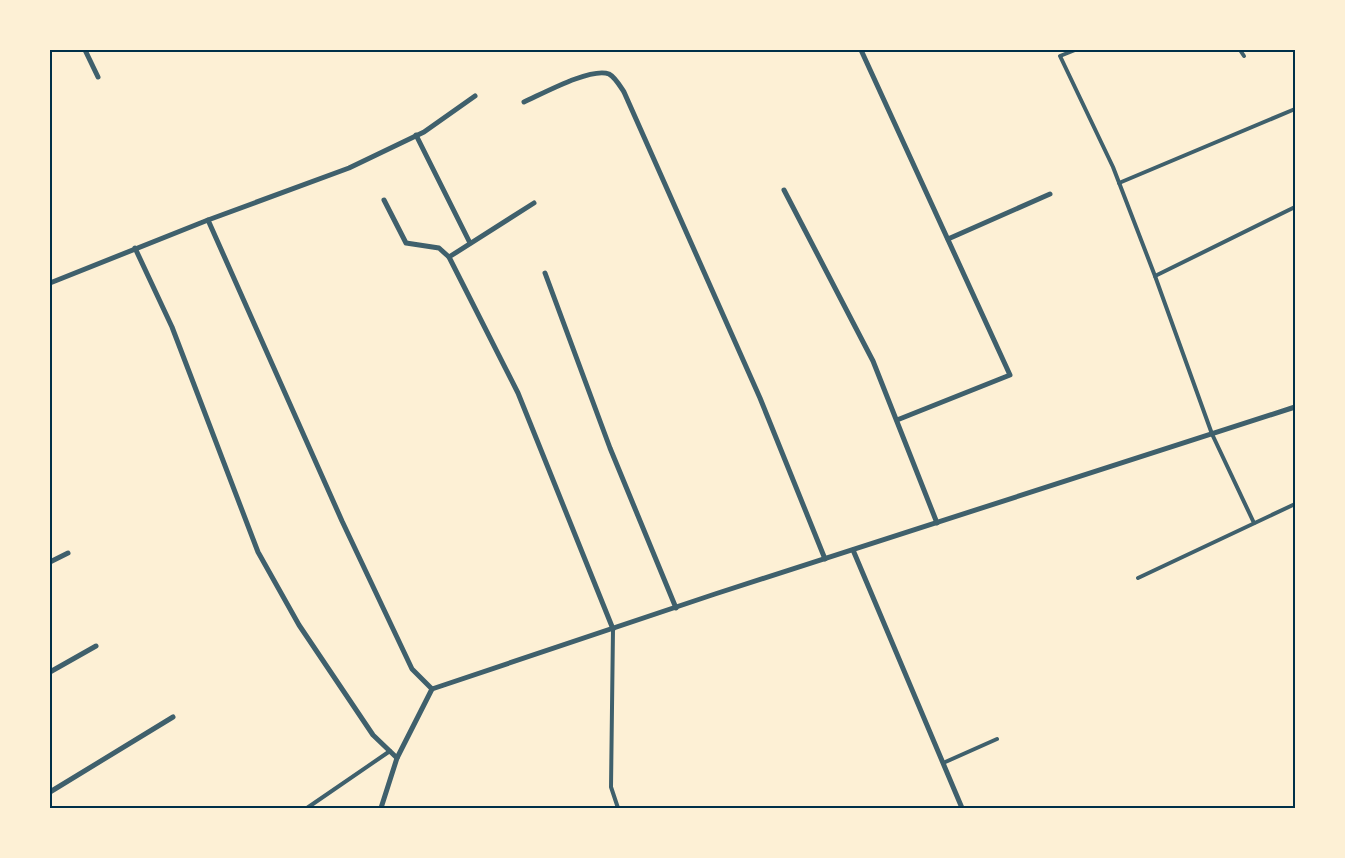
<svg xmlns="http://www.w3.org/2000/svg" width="1345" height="858" font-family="Cabin,sans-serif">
	<rect width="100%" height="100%" fill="#fdf0d5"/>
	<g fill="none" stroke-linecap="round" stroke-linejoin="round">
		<g stroke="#3f606c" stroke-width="4">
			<polyline points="1075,50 1060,56 1113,167 1155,276 1212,434 1254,523"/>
			<polyline points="1240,50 1244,56"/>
			<polyline points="1119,183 1295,109"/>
			<polyline points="1155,276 1295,207"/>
			<polyline points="1138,578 1295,504"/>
			<polyline points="613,629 611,787 618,808"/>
			<polyline points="943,763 997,739"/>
			<polyline points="307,808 390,751"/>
		</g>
		<g stroke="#3f606c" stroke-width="5">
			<polyline points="85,50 98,77"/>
			<polyline points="861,50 1010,375 897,420"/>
			<path d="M 524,102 C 542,94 591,67 609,74 C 615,77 620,86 624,92 L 760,398 L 825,559"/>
			<polyline points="416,135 470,243"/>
			<polyline points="784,190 873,361 937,523"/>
			<polyline points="384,200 406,243 439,248 449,257"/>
			<polyline points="534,203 449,257 518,393 613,629"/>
			<polyline points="948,239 1050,194"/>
			<polyline points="135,248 172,327 258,552 299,625 373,735 397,758"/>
			<polyline points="545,273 610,448 676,608"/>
			<polyline points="50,283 208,220"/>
			<polyline points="853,550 962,808"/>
			<polyline points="50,562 68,553"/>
			<polyline points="50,672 96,646"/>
			<polyline points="432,689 412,669 342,521 208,220 349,168 424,132 475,96"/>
			<polyline points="50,792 173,717"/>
			<polyline points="381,808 397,758 432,689 715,594 1295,407"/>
		</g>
	</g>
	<rect width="1345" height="858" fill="none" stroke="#fdf0d5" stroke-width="102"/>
	<rect x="51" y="51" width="1243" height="756" fill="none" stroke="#003049" stroke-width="2"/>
</svg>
